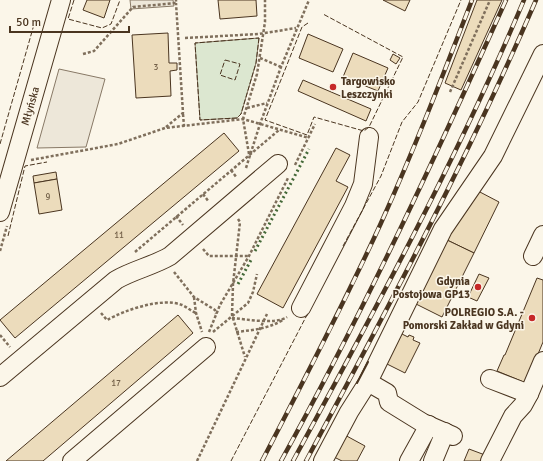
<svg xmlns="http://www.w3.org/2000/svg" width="543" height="461" font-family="Signika,sans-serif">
	<rect width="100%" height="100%" fill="#fbf6e9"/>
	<polygon fill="#dce7d0" stroke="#887966" points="259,38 256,63 241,114 237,118 200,120 195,43"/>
	<g fill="#ede7d9" stroke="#887966">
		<polygon points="130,0 173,0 174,6 131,9"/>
		<polygon points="59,69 105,79 86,147 37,148"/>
	</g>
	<g fill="#ecdcbc" stroke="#4a3520">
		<polygon points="87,0 110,0 104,18 83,10"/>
		<polygon points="218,0 256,0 257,16 220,19"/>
		<polygon points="383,0 410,0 405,11"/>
		<polygon points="477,0 502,0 461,90 445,83"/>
		<polygon points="168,33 169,63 177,63 177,70 170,71 171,96 136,98 132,35"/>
		<polygon points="308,34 343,49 333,72 299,58"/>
		<polygon points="353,53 388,68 378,91 343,77"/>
		<polygon points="393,54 400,58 396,64 390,60"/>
		<polygon points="303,80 371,109 366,121 298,91"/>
		<polygon points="224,133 239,151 15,338 0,320"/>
		<polygon points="336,148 350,155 336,181 348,187 283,308 257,294"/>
		<polygon points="56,172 57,179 34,183 33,176"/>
		<polygon points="57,179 62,210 39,214 34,183"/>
		<polygon points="478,191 499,202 474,253 447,240 462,210 466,212"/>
		<polygon points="447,240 474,253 442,317 416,304"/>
		<polygon points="479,274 489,278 477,301 468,297"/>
		<polygon points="537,278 543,280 543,342 526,383 497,371 504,355 505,355"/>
		<polygon points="178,315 193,333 43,461 6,461"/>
		<polygon points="400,333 408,337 409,335 414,337 413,340 420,343 405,373 385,363"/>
		<polygon points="343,434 365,446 357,461 342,461 332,456"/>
		<polygon points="469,449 485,455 482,461 464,461"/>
	</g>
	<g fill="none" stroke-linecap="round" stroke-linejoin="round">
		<defs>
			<g id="minor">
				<polyline points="0,212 61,0"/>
				<polyline points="533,256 543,235"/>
				<polyline points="301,308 354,206 363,184 369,137"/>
				<path d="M 0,377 L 116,280 C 133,270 153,266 170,256 L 278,164"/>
				<polyline points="490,379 529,394"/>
				<polyline points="368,382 387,393 389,402 423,423 453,436"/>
				<polyline points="72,461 206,347"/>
				<polyline points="323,461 349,412 368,382 443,229 493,156 543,54"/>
				<polyline points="409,461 429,425"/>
				<polyline points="433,461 445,432"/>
				<polyline points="490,461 513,416 523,405 529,394 543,361"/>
			</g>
		</defs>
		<use href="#minor" stroke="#4a3520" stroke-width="20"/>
		<g stroke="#7f6f5c" stroke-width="2.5" stroke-dasharray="3 2" stroke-linecap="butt">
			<polyline points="185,38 259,34 296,28"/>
			<polyline points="83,54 94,51 133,7 176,3 176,0"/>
			<polyline points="260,58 281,67"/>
			<polyline points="450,92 490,0"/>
			<polyline points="247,108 267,103"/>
			<polyline points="183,114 184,126"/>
			<polyline points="166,127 183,113 176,3"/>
			<polyline points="249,154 243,119 257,74 265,22 265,0"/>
			<polyline points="31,160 118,144 165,128 243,119 309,138"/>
			<polyline points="295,165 315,124"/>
			<polyline points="246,168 260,124 281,67 309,0"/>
			<polyline points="231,170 237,178"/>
			<polyline points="203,194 209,202"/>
			<polyline points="176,216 183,225"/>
			<polyline points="238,219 240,222 233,284 232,315 245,357"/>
			<polyline points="203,249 209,256 248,256"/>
			<polyline points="0,251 7,226"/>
			<polyline points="135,252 279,130"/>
			<polyline points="174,272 194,297 215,310 216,314"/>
			<polyline points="194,297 196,313 202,332"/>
			<path d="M 101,313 L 107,320 C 125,310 162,297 182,305 C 187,307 191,311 196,313"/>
			<path d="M 232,318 C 246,319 275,325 287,317"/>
			<polyline points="209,332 220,305 249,256 288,178"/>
			<polyline points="213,332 248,303 253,292 257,274"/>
			<path d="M 236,332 C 253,330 267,329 283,320"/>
			<polyline points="0,335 10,347"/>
			<polyline points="197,461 267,314"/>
		</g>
		<use href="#minor" stroke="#fbf6e9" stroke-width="18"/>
		<defs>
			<g id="rail">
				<path d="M 262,461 C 303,382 344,304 381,223 C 414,150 443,75 472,0"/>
				<path d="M 281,461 C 364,311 436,156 506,0"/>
				<path d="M 293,461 C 375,310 457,159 524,0"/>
				<path d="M 306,461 C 387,310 468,158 536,0"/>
			</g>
		</defs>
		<use href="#rail" stroke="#4a3520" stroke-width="4.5"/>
		<use href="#rail" stroke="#fbf6e9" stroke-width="3" stroke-dasharray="9" stroke-linecap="butt"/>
		<g stroke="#436837" stroke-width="3" stroke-dasharray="2 3" stroke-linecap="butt">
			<polyline points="255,251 309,149"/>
			<polyline points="238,284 251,260"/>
		</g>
		<g stroke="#4a3520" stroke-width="1" stroke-dasharray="5 2" stroke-linecap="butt">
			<polyline points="74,0 68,19 102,28 111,24 120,0"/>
			<polyline points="308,23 302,27 265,120 307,135 314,117 364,131 369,127 403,57 323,14"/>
			<polygon points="259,38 256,63 241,114 237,118 200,120 195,43"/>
			<polygon points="225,60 240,64 235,80 220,75"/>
			<polyline points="0,144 35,21"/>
			<polyline points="8,236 25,166 47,162"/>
			<polyline points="343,246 381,176 402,122 418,102 461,0"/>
			<polyline points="231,461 308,313"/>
		</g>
		<polyline stroke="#4a3520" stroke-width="2" points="357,383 368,362"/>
	</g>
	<g fill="#c62828" stroke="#fbf6e9" stroke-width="1.5">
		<circle cx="333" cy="87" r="4"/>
		<circle cx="478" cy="287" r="4"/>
		<circle cx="532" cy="318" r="4"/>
	</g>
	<g text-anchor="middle" stroke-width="3" stroke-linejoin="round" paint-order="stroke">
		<g font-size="9" fill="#725f47">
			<text x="156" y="70">3</text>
			<text x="48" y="200">9</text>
			<text x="119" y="238">11</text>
			<text x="116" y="386">17</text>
		</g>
		<g font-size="11" font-weight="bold" fill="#4a3520" stroke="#fbf6e9" text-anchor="end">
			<text x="341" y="85" text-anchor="start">Targowisko<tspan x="341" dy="13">Leszczynki</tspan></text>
			<text x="470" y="285">Gdynia<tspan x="470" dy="13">Postojowa GP13</tspan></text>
			<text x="524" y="316">POLREGIO S.A. -<tspan x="524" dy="13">Pomorski Zakład w Gdyni</tspan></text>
		</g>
		<g font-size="11" fill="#4a3520" stroke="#fbf6e9">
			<text transform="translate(30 106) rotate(-74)" y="4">Młyńska</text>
		</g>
	</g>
	<path d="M10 26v6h119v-6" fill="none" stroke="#4a3520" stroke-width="2"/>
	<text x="16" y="26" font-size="12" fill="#4a3520" stroke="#fbf6e9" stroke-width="3" paint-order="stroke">50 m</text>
</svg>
